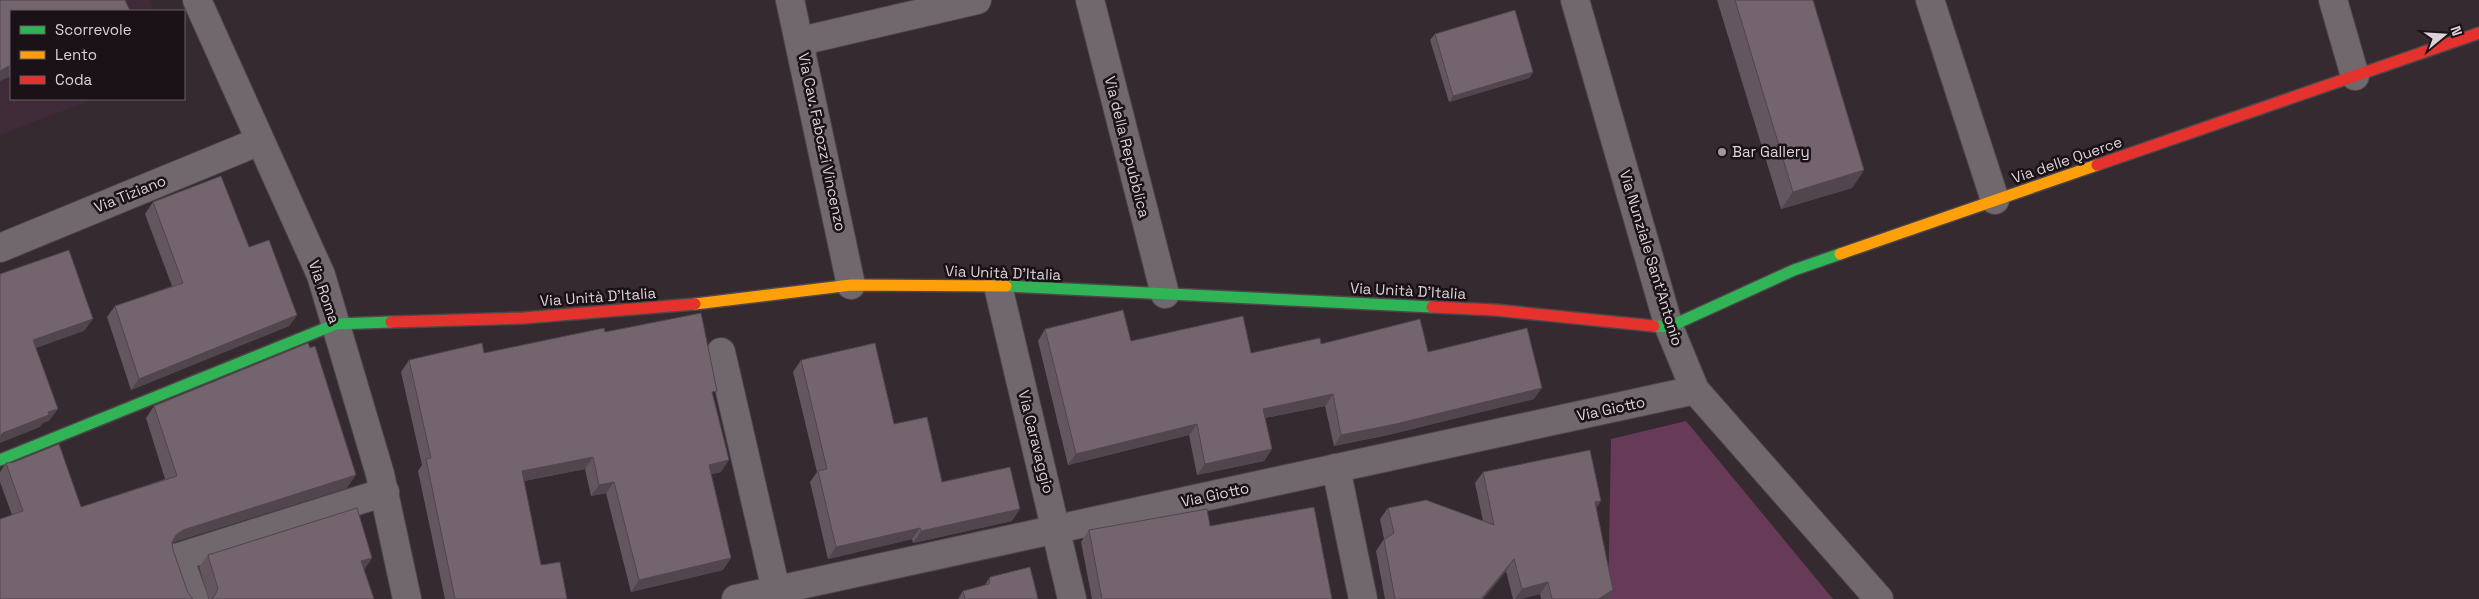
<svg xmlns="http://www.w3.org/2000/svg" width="2479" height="599" font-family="'Space Grotesk',sans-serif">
	<rect width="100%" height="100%" fill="#342a30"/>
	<polygon fill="#3f2b38" points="0,0 150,0 155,11 11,11 11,99 94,99 0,135"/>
	<polygon fill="#673a58" points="1686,421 1833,599 1608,599 1611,439"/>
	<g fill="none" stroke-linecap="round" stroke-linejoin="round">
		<defs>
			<g id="street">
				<polyline points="197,0 321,275 380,474 407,599"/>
				<polyline points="790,0 851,285"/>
				<polyline points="1090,0 1165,294"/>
				<polyline points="1575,0 1669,327 1695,390 1879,599"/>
				<polyline points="1930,0 1995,200"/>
				<polyline points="2333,0 2355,76"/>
				<polyline points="801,41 977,0"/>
				<polyline points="0,248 260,141"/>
				<polyline points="998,286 1072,599"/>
				<polyline points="721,352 778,599"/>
				<polyline points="1336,468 1363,599"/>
				<polyline points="194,599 179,557 385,492"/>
				<polyline points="736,599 1695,390"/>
			</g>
			<g id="fast">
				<polyline points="1006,286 1432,307"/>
				<polyline points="1654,326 1669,327 1794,270 1840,254"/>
				<polyline points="0,460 336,324 391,322"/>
			</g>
			<g id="slow">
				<polyline points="1840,254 2097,165"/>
				<polyline points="695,304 851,285 1006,286"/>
			</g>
			<g id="jam">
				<polyline points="2097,165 2479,33"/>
				<polyline points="1432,307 1495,310 1654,326"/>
				<polyline points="391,322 523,318 695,304"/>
			</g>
		</defs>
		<use href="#street" stroke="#4d464a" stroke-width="30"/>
		<use href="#fast" stroke="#4d464a" stroke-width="14"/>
		<use href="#slow" stroke="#4d464a" stroke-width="14"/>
		<use href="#jam" stroke="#4d464a" stroke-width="14"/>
		<use href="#street" stroke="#70686c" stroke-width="28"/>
		<use href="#fast" stroke="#30b455" stroke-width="11"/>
		<use href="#slow" stroke="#ff9f0a" stroke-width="11"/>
		<use href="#jam" stroke="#e5322d" stroke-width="11"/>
	</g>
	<g fill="#64565f">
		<polygon points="1717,0 1813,0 1864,170 1852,188 1781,209"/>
		<polygon points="1435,34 1533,72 1529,78 1449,102 1430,40"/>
		<polygon points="153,202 249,247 297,315 289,326 131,390 107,317 115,306 172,286 145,214"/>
		<polygon points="1045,329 1131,341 1251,353 1428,352 1534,399 1388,435 1334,446 1325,406 1265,418 1272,449 1264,461 1197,475 1189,435 1068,465 1038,341"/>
		<polygon points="605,332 713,396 721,472 711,474 723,570 631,592 606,493 591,496 585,469 524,481 541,565 567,599 445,599 418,471 422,465 401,372 409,360 484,353"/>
		<polygon points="801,360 894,424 942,482 1012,521 913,543 912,539 828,559 810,482 817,472 793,372"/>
		<polygon points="154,406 347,488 174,542 172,544 173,550 188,593 192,598 12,515 0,482 0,472 6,463 81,507 165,479 146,418"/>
		<polygon points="1483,472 1596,508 1608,599 1541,599 1540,594 1520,599 1513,599 1506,571 1483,599 1385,599 1376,551 1384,539 1380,519 1388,508 1483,521 1475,483"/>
		<polygon points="1210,526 1331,599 1092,599 1081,542 1089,530"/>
		<polygon points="208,555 372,558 364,569 374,599 209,599 199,567"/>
		<polygon points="990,577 1038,599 958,599 963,591 984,586"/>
	</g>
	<g fill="#51464d">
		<polygon points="11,65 11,76 0,81 0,71"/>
		<polygon points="1533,72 1529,78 1449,102 1453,96"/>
		<polygon points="1864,170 1852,188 1781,209 1793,192"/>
		<polygon points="297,315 289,326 131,390 139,379"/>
		<polygon points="93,319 84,331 25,352 33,340"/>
		<polygon points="1542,388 1534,399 1388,435 1334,446 1341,435"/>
		<polygon points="1333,394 1325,406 1255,420 1263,409"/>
		<polygon points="58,409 49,421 43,423 40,427 0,443 0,436 3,433 48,412"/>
		<polygon points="1197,424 1189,435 1068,465 1076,454"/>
		<polygon points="1272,449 1264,461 1197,475 1205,464"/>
		<polygon points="593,457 585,469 514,483 522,471"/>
		<polygon points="729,460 721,472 701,477 709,465"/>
		<polygon points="356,475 347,488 174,542 167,547 176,535 183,530"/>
		<polygon points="614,482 606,493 591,496 599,485"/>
		<polygon points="1601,501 1593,513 1595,502"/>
		<polygon points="1020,509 1012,521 913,543 921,531"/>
		<polygon points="920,528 912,539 828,559 836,547"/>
		<polygon points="372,558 364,570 361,561"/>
		<polygon points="731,558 723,570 631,592 639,580"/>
		<polygon points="1514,559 1506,571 1483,599 1481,599"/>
		<polygon points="1548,582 1540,594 1520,599 1515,599 1522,589"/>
		<polygon points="1613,590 1608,599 1598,599"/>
	</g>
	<g fill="#74646e" stroke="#51464d">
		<polygon points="0,0 125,0 130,11 11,11 11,65 0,71"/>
		<polygon points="1735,0 1813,0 1864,170 1793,192"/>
		<polygon points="1515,10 1533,72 1453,96 1435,34"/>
		<polygon points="221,176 249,247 269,240 297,315 139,379 115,306 183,283 153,202"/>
		<polygon points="69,250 93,319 33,340 58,409 48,412 49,415 3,433 0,436 0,274"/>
		<polygon points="1123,310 1131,341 1243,316 1251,353 1320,338 1321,344 1420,319 1428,352 1527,328 1542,388 1396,424 1341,435 1333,394 1263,409 1272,449 1205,464 1197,424 1076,454 1045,329"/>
		<polygon points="701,313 717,391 712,392 729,460 709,465 731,558 639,580 614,482 599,485 593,457 522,471 541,565 560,562 567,599 455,599 426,459 431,458 409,360 482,343 484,353 604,328 605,332"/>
		<polygon points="308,343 310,348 315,346 356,475 183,530 176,535 172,542 173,550 188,593 193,599 0,599 0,519 23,511 6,463 14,462 59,444 81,507 177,476 154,406"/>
		<polygon points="875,343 894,424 927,417 942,482 1010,467 1020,509 921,531 920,528 836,547 818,471 827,469 801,360"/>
		<polygon points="1590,450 1601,501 1595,502 1613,590 1598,599 1552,599 1548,582 1522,589 1514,559 1481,599 1395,599 1384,540 1394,533 1388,508 1426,500 1494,525 1483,472"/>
		<polygon points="1314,507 1332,599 1102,599 1089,530 1207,509 1210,526"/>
		<polygon points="357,508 372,558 361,561 374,599 211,599 214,597 218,589 208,555"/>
		<polygon points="1030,567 1038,599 965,599 963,591 989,584 990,577"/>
	</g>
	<circle fill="#a2979e" stroke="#1a1217" stroke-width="2" cx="1722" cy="152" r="5"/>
	<g text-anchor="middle" stroke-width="5" stroke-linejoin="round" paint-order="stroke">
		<g font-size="15" fill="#ddd2d9" stroke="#1a1217">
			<text transform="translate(822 142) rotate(78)" y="5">Via Cav. Fabozzi Vincenzo</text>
			<text transform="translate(1127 147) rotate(76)" y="5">Via della Repubblica</text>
			<text transform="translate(2067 160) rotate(-19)" y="5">Via delle Querce</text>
			<text transform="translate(130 194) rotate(-22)" y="5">Via Tiziano</text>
			<text transform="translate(1651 258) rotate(73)" y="5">Via Nunziale Sant'Antonio</text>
			<text transform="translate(1003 273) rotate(2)" y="5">Via Unità D'Italia</text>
			<text transform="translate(1408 291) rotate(3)" y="5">Via Unità D'Italia</text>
			<text transform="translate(324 292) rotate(71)" y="5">Via Roma</text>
			<text transform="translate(598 297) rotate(-4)" y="5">Via Unità D'Italia</text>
			<text transform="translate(1611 409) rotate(-12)" y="5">Via Giotto</text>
			<text transform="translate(1036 442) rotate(76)" y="5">Via Caravaggio</text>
			<text transform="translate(1215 495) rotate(-12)" y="5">Via Giotto</text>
		</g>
		<g font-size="15" fill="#ddd2d9" stroke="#1a1217" text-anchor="start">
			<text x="1732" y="157">Bar Gallery</text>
		</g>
	</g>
	<rect x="10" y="10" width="175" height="90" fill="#1a1217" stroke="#685f65"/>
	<rect x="20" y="26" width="25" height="8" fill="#30b455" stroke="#685f65"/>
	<text x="55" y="35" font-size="15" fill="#ddd2d9">Scorrevole</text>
	<rect x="20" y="51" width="25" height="8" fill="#ff9f0a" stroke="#685f65"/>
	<text x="55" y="60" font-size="15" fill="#ddd2d9">Lento</text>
	<rect x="20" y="76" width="25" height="8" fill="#e5322d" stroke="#685f65"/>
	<text x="55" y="85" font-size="15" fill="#ddd2d9">Coda</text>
	<g transform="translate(2444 35) rotate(72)" stroke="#1a1217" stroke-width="4" paint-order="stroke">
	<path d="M0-4L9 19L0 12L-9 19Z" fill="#ddd2d9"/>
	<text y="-8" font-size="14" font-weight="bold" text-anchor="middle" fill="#ddd2d9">N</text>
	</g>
</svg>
